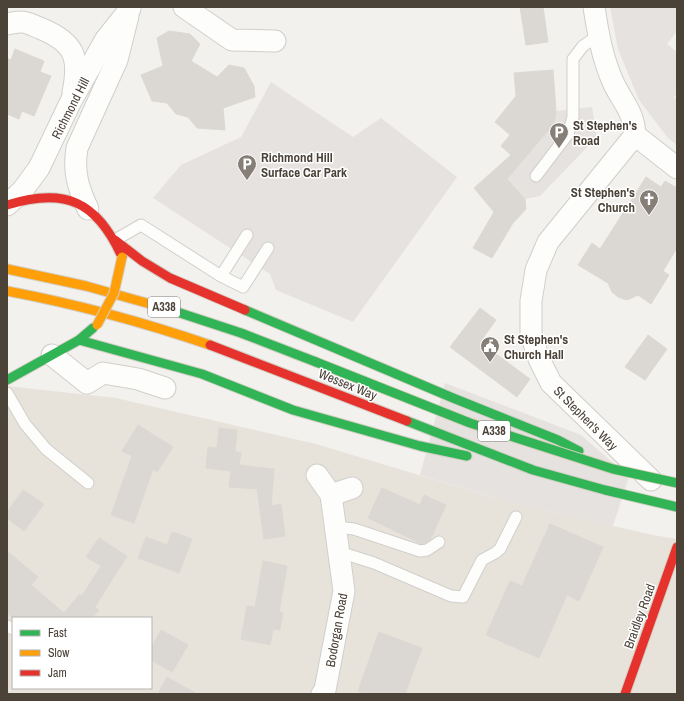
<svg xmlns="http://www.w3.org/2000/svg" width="684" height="701" font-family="'Archivo Narrow',sans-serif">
	<rect width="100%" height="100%" fill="#f3f1ee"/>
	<path fill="#e7e3db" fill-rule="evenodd" d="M 7,386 L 116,398 L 316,444 L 512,503 L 653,535 L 677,539 L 677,694 L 7,694 ZM 13,618 L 151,618 L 151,688 L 13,688 Z"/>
	<g fill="#e5e2df">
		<polygon points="610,7 677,7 677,31 667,44 677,52 677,93 674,97 677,100 677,145 668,138 639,100 618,49"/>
		<polygon points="271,82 353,137 381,118 457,177 353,322 276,290 270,274 153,198 181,165 241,137"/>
		<polygon points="592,107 597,137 540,196 525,199 497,168 555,119 556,111"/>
		<polygon points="445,383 581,435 629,477 613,526 512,503 420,475"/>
	</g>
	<g fill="#dbd8d4" stroke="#dcd8d3">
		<polygon points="520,7 543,7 548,42 526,45"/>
		<polygon points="169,31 190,34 200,44 191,61 217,77 229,65 244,68 254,86 255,97 223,108 225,130 197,128 188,117 176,114 167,103 152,101 141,75 163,66 157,38"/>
		<polygon points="15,49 44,61 40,72 51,76 34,116 22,111 19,119 7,114 7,58 11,60"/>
		<polygon points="553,70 556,111 555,119 552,126 507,179 525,199 526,209 513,223 492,258 473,248 494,212 474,188 511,155 501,146 510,135 495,122 516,96 514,73"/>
		<polygon points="646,177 661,187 665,181 677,188 677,248 663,271 669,275 651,304 638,295 627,300 618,297 612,292 608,283 578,265 592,243 600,249"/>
		<polygon points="480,308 496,320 480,342 530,379 517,397 450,347"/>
		<polygon points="648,335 667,349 645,380 625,367"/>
		<polygon points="138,425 173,447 157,472 153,469 134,523 111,515 132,456 122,451"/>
		<polygon points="219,428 237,430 235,451 241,453 239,465 274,469 271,506 281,504 285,536 264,539 257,489 229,487 231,471 206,468 208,447 217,448"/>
		<polygon points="382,488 420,505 424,495 446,505 430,540 422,544 368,518"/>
		<polygon points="23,490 44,504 24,531 7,518 7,512"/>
		<polygon points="550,524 603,547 579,601 567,595 539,658 486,635 510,581 522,586"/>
		<polygon points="172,532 192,539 179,573 138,558 146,537 167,545"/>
		<polygon points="99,538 127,556 95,607 99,610 92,618 13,618 7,613 7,551 38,577 31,585 64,613 80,594 82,596 101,566 86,557"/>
		<polygon points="263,561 287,566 279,612 283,613 280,630 273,629 270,645 241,639 247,606 255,607"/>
		<polygon points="161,630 188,645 172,672 151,660 151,648"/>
		<polygon points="379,632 422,648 405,694 366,694 358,691"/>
		<polygon points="167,677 197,694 158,694"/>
	</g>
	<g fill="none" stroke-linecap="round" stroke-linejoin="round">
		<defs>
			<g id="lane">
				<polyline points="536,176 568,134 573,117 573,59 583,46 599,35"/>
				<polyline points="115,240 141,225 221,276 243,287 268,248"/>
				<polyline points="221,276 247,235"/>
				<polyline points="7,393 25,424 46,449 88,483"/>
				<polyline points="336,527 354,529 420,551 427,550 439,542"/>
				<polyline points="339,552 374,563 451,596 463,597 482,560 495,553 500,549 516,517"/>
				<polyline points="7,626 13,629"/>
			</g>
			<g id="street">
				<polyline points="184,7 232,40 275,41"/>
				<path d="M 594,7 C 598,33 602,57 613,82 C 622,102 634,111 635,135 L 677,168"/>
				<path d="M 7,24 C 25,20 25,22 42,29 C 75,43 80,58 73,92"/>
				<polyline points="635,135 548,242 536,270 531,301 531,334 539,359 551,383 651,480"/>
				<polyline points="7,205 22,191 39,168 71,101 106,39 130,9"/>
				<path d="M 88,209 C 78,188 73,171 77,148 L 117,60 L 128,16"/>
				<polyline points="52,355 87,383 103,373 138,379 165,388"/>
				<polyline points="317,475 331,495 344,591 325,690 322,694"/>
				<polyline points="331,495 352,488"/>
			</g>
			<g id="fast">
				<polyline points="168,309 241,333 316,362"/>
				<polyline points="245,310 453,398 558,440 579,451"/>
				<polyline points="79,340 202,374 293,410 420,446 467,456"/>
				<polyline points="7,380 79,340 93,328"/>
				<polyline points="407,421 533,470 605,490 677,507"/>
			</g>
			<g id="slow">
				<polyline points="7,269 86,286 168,309"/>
				<path d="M 7,291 C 76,304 143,322 210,345"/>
			</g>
			<g id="jam">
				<path d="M 7,205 C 65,187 97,201 122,257"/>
				<polyline points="115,240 142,261 170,278 245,310"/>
				<polyline points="210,345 407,421"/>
				<polyline points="625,694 677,547"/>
			</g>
		</defs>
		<use href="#lane" stroke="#d1cfcb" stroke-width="13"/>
		<use href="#street" stroke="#d1cfcb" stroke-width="23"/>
		<use href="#fast" stroke="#d3cec4" stroke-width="11"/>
		<use href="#slow" stroke="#d3cec4" stroke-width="11"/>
		<use href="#jam" stroke="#d3cec4" stroke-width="11"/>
		<use href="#lane" stroke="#fdfdfc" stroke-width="11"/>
		<use href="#street" stroke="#fdfdfc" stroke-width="21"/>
		<use href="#fast" stroke="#30b455" stroke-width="9"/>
		<use href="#slow" stroke="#ff9f0a" stroke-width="9"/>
		<use href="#jam" stroke="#e5322d" stroke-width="9"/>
		<defs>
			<polyline id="fast-bridge" points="316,362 470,423 613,469 677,483"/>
			<polyline id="slow-bridge" points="97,325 114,293 122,257"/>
		</defs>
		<use href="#fast-bridge" stroke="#d6ccba" stroke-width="11" stroke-linecap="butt"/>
		<use href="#slow-bridge" stroke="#d6ccba" stroke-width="11" stroke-linecap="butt"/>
		<use href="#fast-bridge" stroke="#30b455" stroke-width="9"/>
		<use href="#slow-bridge" stroke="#ff9f0a" stroke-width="9"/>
	</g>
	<defs>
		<symbol id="parking-pin" viewBox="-11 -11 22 30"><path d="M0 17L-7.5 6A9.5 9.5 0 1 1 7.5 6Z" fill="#867f78" stroke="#fff"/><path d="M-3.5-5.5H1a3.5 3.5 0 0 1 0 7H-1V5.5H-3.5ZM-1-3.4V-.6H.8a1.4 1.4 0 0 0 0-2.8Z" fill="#fff"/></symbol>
		<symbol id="church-pin" viewBox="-11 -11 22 30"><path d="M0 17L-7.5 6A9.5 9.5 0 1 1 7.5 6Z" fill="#867f78" stroke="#fff"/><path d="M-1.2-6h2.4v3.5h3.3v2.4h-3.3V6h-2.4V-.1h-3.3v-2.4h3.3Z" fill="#fff"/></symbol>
		<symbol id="civic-pin" viewBox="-11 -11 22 30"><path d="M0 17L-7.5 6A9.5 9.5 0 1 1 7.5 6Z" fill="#867f78" stroke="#fff"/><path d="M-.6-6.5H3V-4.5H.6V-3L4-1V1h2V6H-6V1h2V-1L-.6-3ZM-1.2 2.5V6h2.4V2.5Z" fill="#fff"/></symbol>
	</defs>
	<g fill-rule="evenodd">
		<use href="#parking-pin" x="548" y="121" width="22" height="30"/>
		<use href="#parking-pin" x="236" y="153" width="22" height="30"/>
		<use href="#church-pin" x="638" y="188" width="22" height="30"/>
		<use href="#civic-pin" x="479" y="335" width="22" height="30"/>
	</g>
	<g text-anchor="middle" stroke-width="3" stroke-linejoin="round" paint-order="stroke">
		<g fill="#fff" stroke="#817b74" stroke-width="1">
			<rect x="148" y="297" width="32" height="20" rx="3"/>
			<rect x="478" y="421" width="32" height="20" rx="3"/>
		</g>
		<g font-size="12" font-weight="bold" fill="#4b4238">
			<text x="164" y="311">A338</text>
			<text x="494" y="435">A338</text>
		</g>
		<g font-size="13" fill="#4b4238" stroke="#fff">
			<text transform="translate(70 108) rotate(-63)" y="5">Richmond Hill</text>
			<text transform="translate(348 384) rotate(22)" y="5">Wessex Way</text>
			<text transform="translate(586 418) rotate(45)" y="5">St Stephen's Way</text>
			<text transform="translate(639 616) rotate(-70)" y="5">Braidley Road</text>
			<text transform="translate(336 630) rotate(-80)" y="5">Bodorgan Road</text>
		</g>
		<g font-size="13" font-weight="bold" fill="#4b4238" stroke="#fff" text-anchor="start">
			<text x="573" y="130">St Stephen's<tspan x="573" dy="15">Road</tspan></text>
			<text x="261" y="162">Richmond Hill<tspan x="261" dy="15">Surface Car Park</tspan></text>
			<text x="635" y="197" text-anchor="end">St Stephen's<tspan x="635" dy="15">Church</tspan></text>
			<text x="504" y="344">St Stephen's<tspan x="504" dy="15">Church Hall</tspan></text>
		</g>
	</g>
	<rect width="684" height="701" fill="none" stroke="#4b4238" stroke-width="16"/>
	<rect x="12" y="617" width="140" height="72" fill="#ffffff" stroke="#b7b3af"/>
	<rect x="20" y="630" width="20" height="6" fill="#30b455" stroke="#b7b3af"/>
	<text x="48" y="637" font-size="12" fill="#4b4238">Fast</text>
	<rect x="20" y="650" width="20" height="6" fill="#ff9f0a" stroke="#b7b3af"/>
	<text x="48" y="657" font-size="12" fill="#4b4238">Slow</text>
	<rect x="20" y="670" width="20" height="6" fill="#e5322d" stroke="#b7b3af"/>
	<text x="48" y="677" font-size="12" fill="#4b4238">Jam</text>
</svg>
